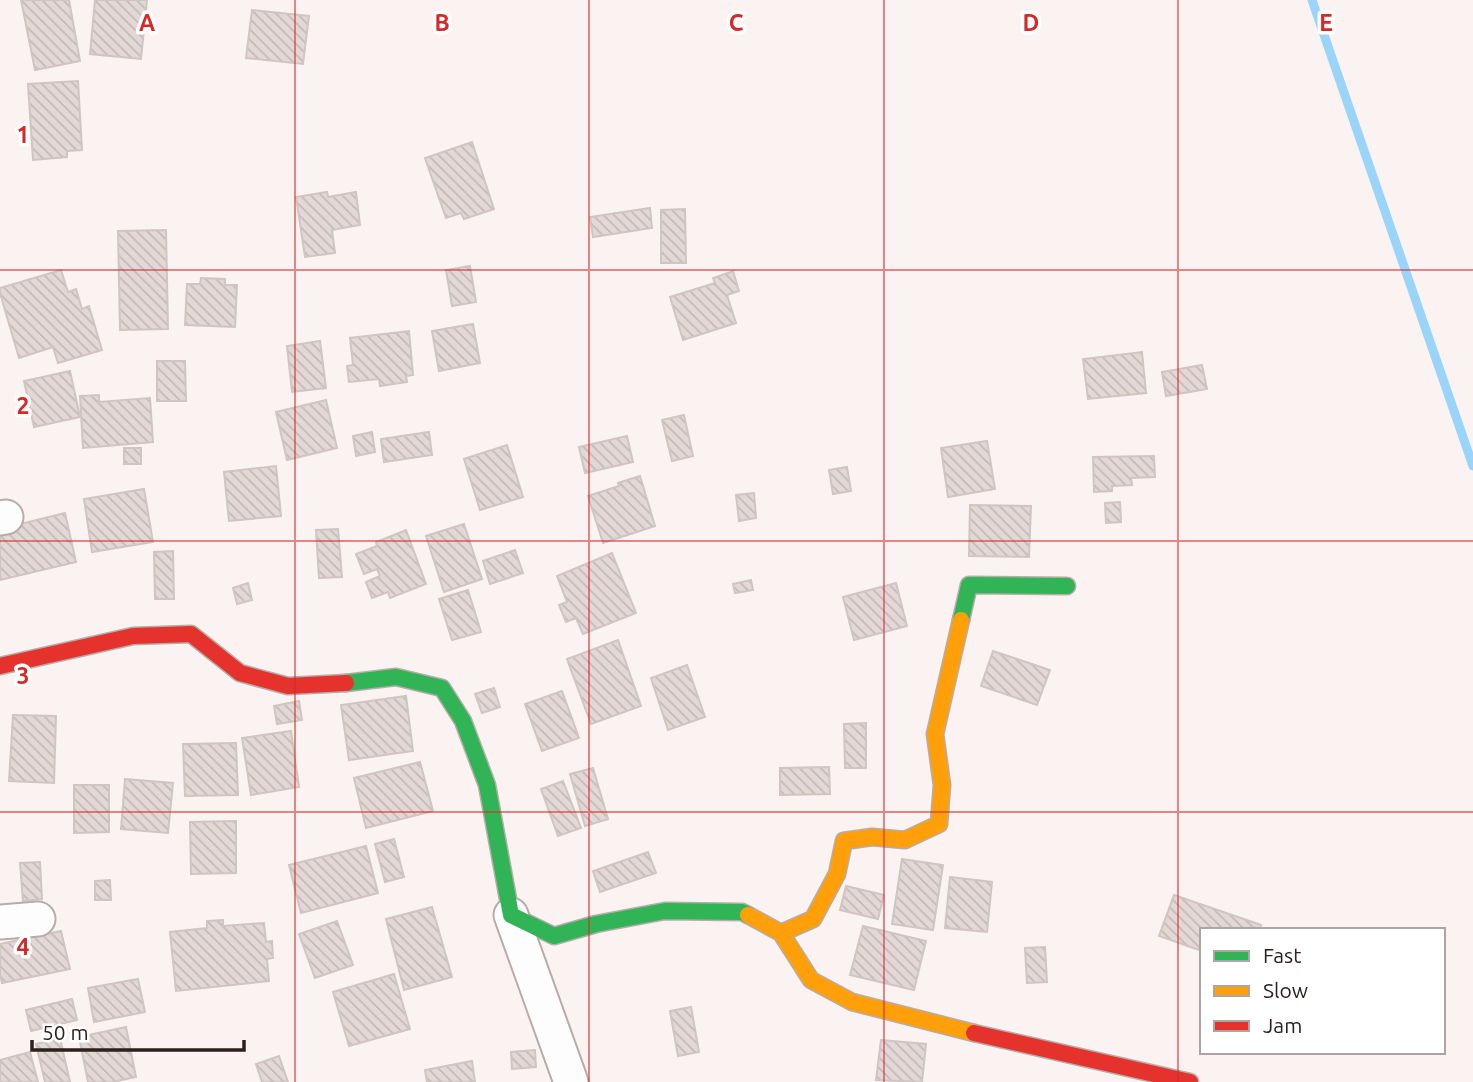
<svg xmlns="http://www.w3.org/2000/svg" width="1473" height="1082" font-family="Ubuntu,sans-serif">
	<defs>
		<pattern id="building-back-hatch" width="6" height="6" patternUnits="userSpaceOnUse" patternTransform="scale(1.75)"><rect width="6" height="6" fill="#e3d8d6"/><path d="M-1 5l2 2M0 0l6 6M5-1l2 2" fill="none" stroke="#c3b9b7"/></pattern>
	</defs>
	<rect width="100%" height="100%" fill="#fbf3f1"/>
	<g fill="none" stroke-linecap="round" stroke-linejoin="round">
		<polyline stroke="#9bd4f9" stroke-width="9" points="1312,0 1473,466"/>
	</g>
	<g fill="url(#building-back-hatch)" stroke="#cfc5c3" stroke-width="2">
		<polygon points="21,0 69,0 80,61 35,70"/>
		<polygon points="95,0 147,0 141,59 90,54"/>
		<polygon points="252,10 309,16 303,64 246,58"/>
		<polygon points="78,81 82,150 67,151 67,157 33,160 28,84"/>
		<polygon points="472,142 494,209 464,219 461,213 446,218 425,158"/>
		<polygon points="327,192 328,197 356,192 360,225 332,230 335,253 305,257 296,197"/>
		<polygon points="650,208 652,228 593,237 590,217"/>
		<polygon points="685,209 686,263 661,263 661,210"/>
		<polygon points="166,230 168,329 120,330 118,231"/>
		<polygon points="470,266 476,302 452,306 446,270"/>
		<polygon points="61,270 68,292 76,289 82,309 89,306 102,350 58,363 53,347 19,358 0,293 0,288"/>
		<polygon points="733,271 739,291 727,295 736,323 683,340 670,297 715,283 713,278"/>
		<polygon points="201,278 225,279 225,285 237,285 235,327 185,325 187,284 200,284"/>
		<polygon points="473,324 480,363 439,371 432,331"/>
		<polygon points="409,331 413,375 406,376 407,382 380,386 379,379 349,382 347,366 353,365 350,338"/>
		<polygon points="320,341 326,388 292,392 287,346"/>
		<polygon points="1142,352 1146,393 1088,399 1083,359"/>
		<polygon points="157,361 185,361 186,401 157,401"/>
		<polygon points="1202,365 1207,389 1166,396 1162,372"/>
		<polygon points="70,371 80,417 34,427 24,381"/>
		<polygon points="99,395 99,402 150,398 153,442 83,448 80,396"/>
		<polygon points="326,400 337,448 287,460 276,412"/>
		<polygon points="684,415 693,456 672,461 662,420"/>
		<polygon points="372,432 375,452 356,456 353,436"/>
		<polygon points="429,432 432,455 384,462 381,439"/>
		<polygon points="627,436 633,462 585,473 579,447"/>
		<polygon points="987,441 995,489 948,497 941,448"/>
		<polygon points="507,445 523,497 480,510 464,459"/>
		<rect x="124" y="448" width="17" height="16"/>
		<polygon points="1154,456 1155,477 1131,478 1132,485 1112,486 1112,491 1094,492 1093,457"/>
		<polygon points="276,466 281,516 229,521 224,472"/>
		<polygon points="847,467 851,491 833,494 829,470"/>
		<polygon points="640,476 655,526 603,543 588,496 619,486 618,483"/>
		<polygon points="144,489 153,542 92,552 84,499"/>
		<polygon points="754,493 756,518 739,521 736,495"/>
		<polygon points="1120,502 1121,522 1106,523 1105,503"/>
		<polygon points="970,505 1031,506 1029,557 969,556"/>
		<polygon points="65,513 76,562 0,580 0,529"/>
		<polygon points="464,524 482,579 444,592 426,536"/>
		<polygon points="338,529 342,577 319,578 316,530"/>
		<polygon points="406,530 426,584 390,598 388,592 372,598 366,582 380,576 377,569 364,574 356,554 377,546 376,542"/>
		<polygon points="515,550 523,573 490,584 483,561"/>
		<polygon points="173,551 174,599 155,599 154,552"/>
		<polygon points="612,553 636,613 583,634 576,618 566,622 559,605 567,602 557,576"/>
		<polygon points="751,580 753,590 735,593 733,584"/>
		<polygon points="248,583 252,600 237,604 233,588"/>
		<polygon points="896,583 907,626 854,640 843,597"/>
		<polygon points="468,590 481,632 452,640 439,599"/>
		<polygon points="618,640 641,706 591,724 567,659"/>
		<polygon points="993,651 1050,670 1037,705 981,686"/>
		<polygon points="687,665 705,717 668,730 651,678"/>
		<polygon points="494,688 500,707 482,713 475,694"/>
		<polygon points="562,691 579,738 542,751 525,704"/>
		<polygon points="406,696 413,751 349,760 341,705"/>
		<polygon points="299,701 302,720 277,724 274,706"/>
		<polygon points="13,715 56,716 54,783 9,781"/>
		<polygon points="866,723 866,768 845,768 844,724"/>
		<polygon points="291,731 299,787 251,795 242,738"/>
		<polygon points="236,743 238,795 185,796 183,744"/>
		<polygon points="420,762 433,811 366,828 354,778"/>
		<polygon points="829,767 830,794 780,795 780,768"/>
		<polygon points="593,768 608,819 585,826 570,774"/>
		<polygon points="125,779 173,783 168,833 121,829"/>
		<polygon points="563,781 581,828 558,836 541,789"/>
		<polygon points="74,785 109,785 109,832 74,833"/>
		<polygon points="236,821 236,873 191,874 190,822"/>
		<polygon points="394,839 404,877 385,882 375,844"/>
		<polygon points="366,846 378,893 301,913 289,865"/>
		<polygon points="648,852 656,873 600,892 593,871"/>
		<polygon points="902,859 943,865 933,930 892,924"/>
		<polygon points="40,862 42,899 23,901 20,863"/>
		<polygon points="950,877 992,882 987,932 945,928"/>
		<polygon points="110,880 111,900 95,900 95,881"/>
		<polygon points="846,886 884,895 878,919 840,910"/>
		<polygon points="1174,895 1261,925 1260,930 1202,930 1202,951 1159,936"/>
		<polygon points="432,907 452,977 404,990 386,919"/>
		<polygon points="223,920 223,926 264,923 266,942 272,941 273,958 267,959 269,981 176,991 170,932 207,928 207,921"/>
		<polygon points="337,921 353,965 315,978 299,934"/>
		<polygon points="863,926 926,941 914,990 850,975"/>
		<polygon points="61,931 70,969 2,983 0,974 0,944"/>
		<polygon points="1045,947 1047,982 1027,983 1025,948"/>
		<polygon points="394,974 410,1029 349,1046 333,992"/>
		<polygon points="138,979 145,1012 94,1022 88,988"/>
		<polygon points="72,999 77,1020 31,1031 26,1010"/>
		<polygon points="691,1007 699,1052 678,1056 670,1011"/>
		<polygon points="126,1027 136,1077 112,1082 88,1082 79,1037"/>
		<polygon points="60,1038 70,1082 45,1082 36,1044"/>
		<polygon points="881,1040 926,1044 922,1082 876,1080"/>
		<polygon points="535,1050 536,1067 512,1069 511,1052"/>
		<polygon points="30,1052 38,1082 0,1082 0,1060"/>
		<polygon points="279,1056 288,1082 262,1082 256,1064"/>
		<polygon points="472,1061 475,1082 427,1082 425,1070"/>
	</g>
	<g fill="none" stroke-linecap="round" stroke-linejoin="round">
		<defs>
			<g id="street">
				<polyline points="0,518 6,517"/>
				<polyline points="511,915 571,1082"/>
				<polyline points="0,922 38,919"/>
			</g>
			<g id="fast">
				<polyline points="961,620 969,585 1067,586"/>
				<polyline points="346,683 396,677 442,688 463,721 487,785 511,915 554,936 596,924 665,911 742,912 748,915"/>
			</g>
			<g id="slow">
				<polyline points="748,915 781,933 811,980 852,1002 974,1033"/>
				<polyline points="781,933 813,919 837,874 844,841 872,837 905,840 939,824 942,785 935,734 961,620"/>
			</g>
			<g id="jam">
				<polyline points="0,666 133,636 191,634 240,673 288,686 346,683"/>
				<polyline points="974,1033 1190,1082"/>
			</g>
		</defs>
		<use href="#street" stroke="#b6adab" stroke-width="37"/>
		<use href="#fast" stroke="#b6adab" stroke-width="19"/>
		<use href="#slow" stroke="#b6adab" stroke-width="19"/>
		<use href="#jam" stroke="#b6adab" stroke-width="19"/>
		<use href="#street" stroke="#fefdfd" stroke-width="33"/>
		<use href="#fast" stroke="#30b455" stroke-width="16"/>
		<use href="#slow" stroke="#ff9f0a" stroke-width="16"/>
		<use href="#jam" stroke="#e5322d" stroke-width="16"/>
	</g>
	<path fill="none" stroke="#d62828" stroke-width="2" stroke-opacity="0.55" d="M 295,0 L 295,1082M 589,0 L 589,1082M 884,0 L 884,1082M 1178,0 L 1178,1082M 0,270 L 1473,270M 0,541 L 1473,541M 0,812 L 1473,812"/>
	<g font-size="23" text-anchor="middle" font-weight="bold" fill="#d62828" stroke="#fff" stroke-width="7" stroke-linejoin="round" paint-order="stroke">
		<text x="147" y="31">A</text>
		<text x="442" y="31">B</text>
		<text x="736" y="31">C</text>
		<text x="1031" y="31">D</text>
		<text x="1326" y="31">E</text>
		<text x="23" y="143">1</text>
		<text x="23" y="414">2</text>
		<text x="23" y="684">3</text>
		<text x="23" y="955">4</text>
	</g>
	<rect x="1200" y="928" width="245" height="126" fill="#ffffff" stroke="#aba6a5" stroke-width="2"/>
	<rect x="1214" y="951" width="35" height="10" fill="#30b455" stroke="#aba6a5" stroke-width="2"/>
	<text x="1263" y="963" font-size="21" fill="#2d211e">Fast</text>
	<rect x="1214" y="986" width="35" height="10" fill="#ff9f0a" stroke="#aba6a5" stroke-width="2"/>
	<text x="1263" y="998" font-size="21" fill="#2d211e">Slow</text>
	<rect x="1214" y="1021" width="35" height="10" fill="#e5322d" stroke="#aba6a5" stroke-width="2"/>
	<text x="1263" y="1033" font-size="21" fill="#2d211e">Jam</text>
	<path d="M32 1040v10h212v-10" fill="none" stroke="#2d211e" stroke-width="3.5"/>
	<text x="42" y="1040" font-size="21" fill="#2d211e" stroke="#ffffff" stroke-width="5" paint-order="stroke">50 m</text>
</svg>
